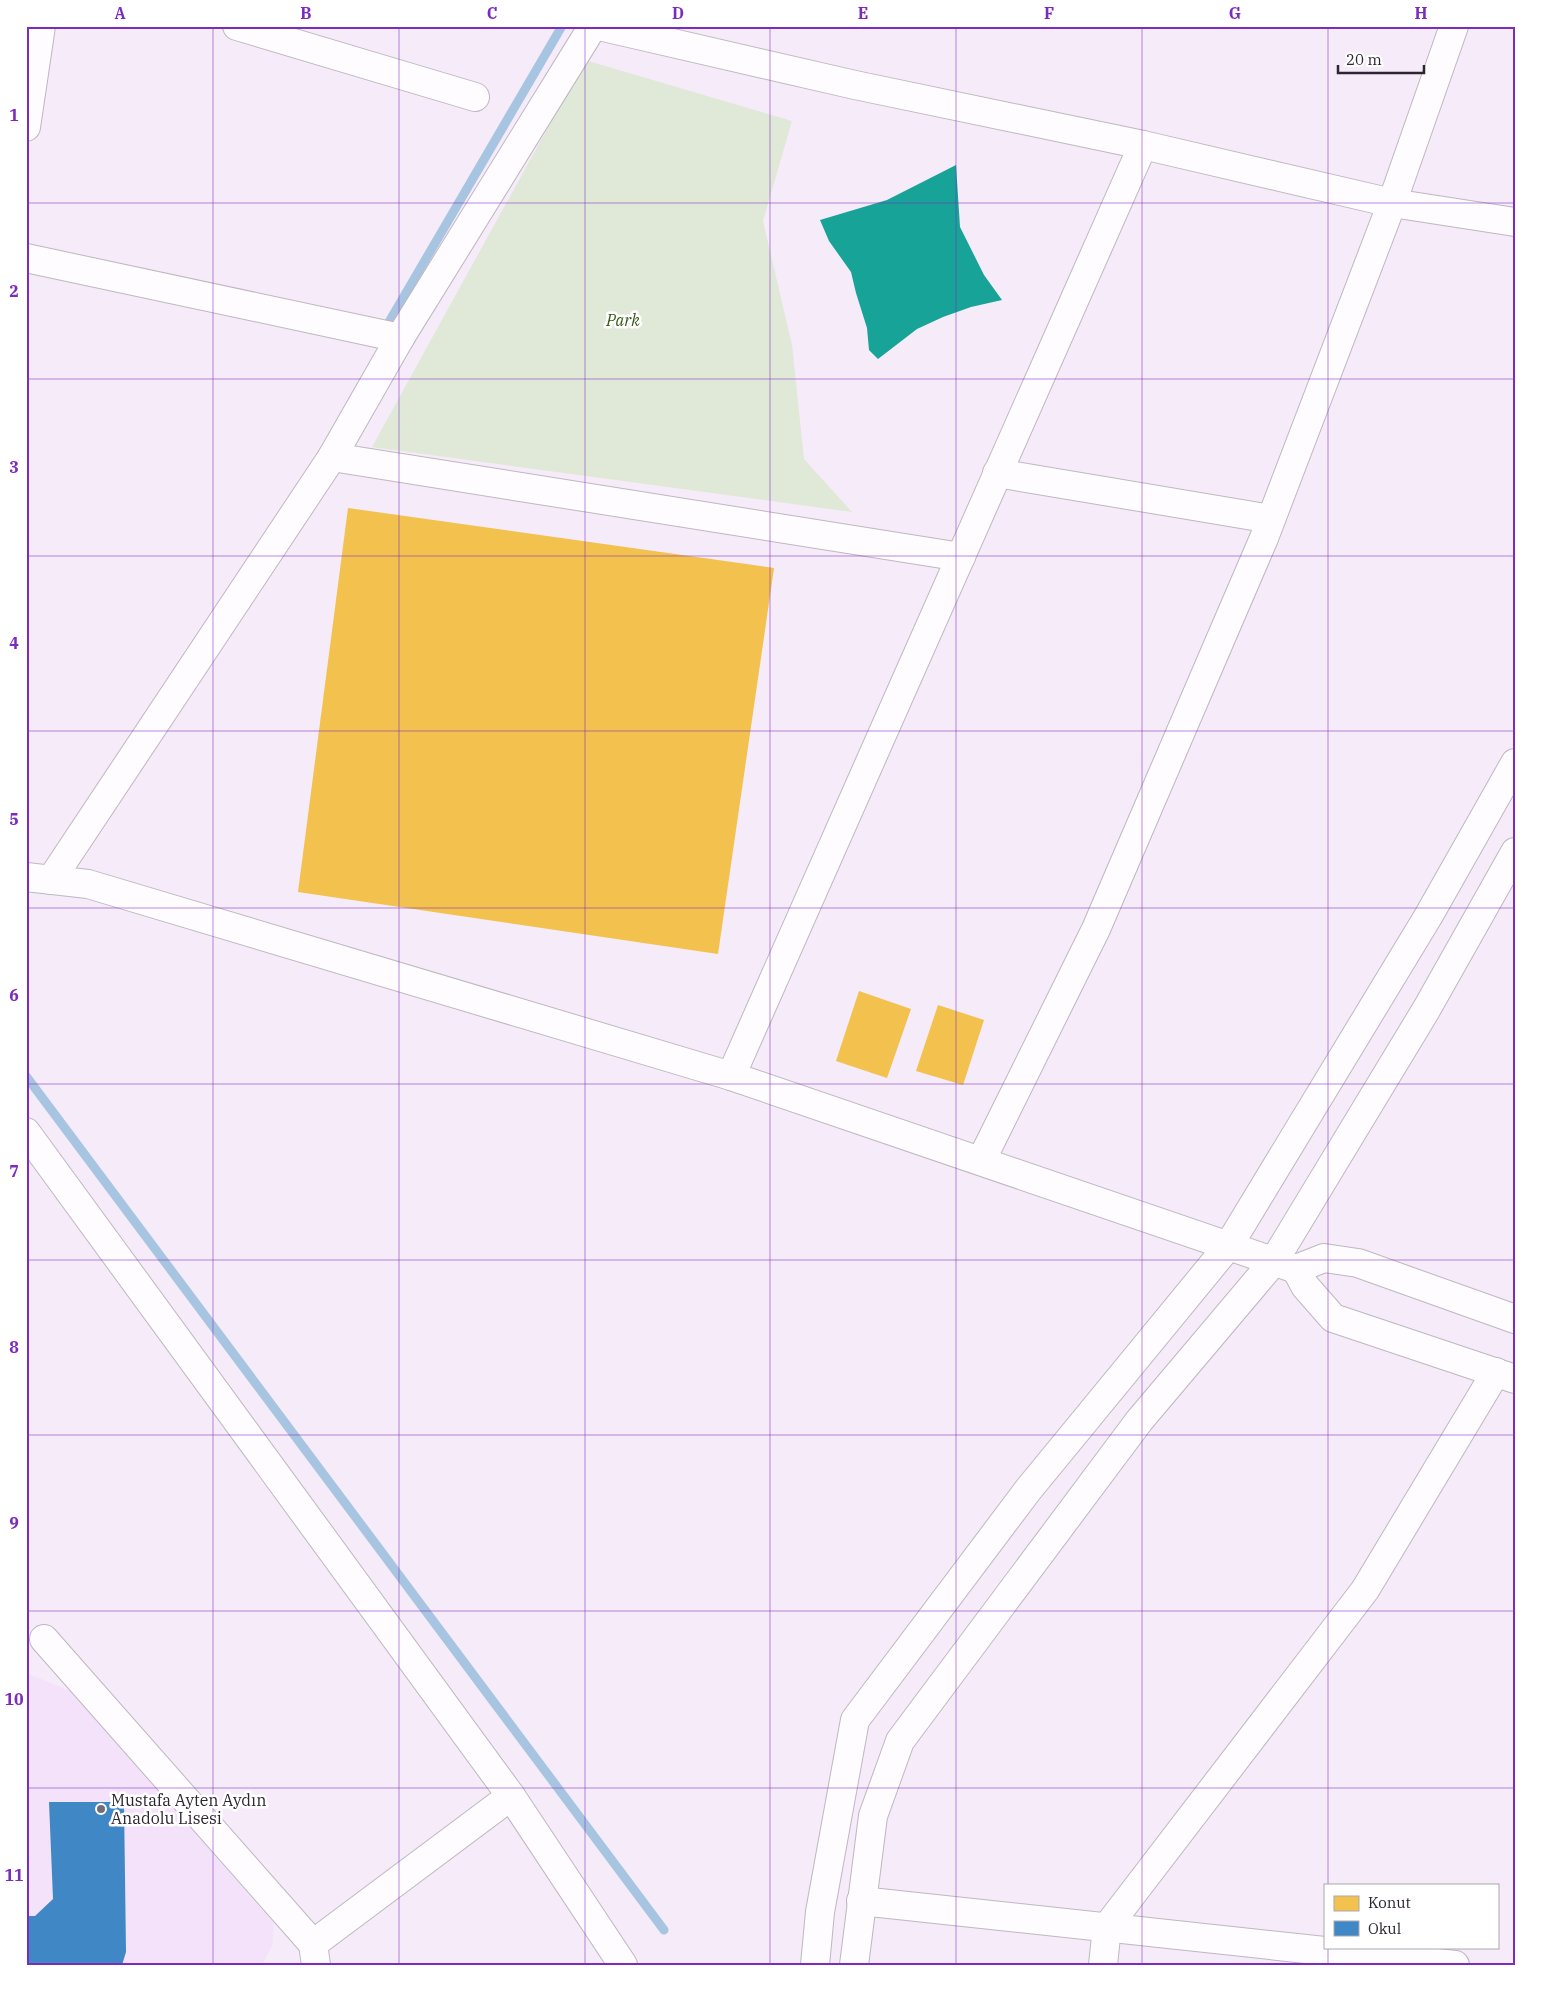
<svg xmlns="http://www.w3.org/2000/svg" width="1541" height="1991" font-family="'IBM Plex Serif',serif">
	<rect width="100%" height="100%" fill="#f5ebf9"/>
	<polygon fill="#f4e2fa" points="26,1673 75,1693 274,1924 272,1946 262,1965 26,1965"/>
	<polygon fill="#e0e9d8" points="585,60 792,121 763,221 792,345 804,459 852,512 372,447"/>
	<g fill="#f2c14e">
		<polygon points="348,508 774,568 718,954 298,892"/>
		<polygon points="859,991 911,1009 887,1078 836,1061"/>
		<polygon points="938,1005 984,1020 963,1085 916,1071"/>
	</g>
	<polygon fill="#3f88c5" points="49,1802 124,1802 126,1952 122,1965 26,1965 26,1916 35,1916 53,1899"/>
	<polygon fill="#17a398" points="956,165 960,227 984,275 1002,300 971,307 943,317 917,329 878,359 869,350 867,328 856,293 851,272 829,241 820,220 887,200"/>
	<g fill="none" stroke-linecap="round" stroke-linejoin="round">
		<g stroke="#a7c5e1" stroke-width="9">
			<polyline points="389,322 562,26"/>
			<polyline points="26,1076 664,1930"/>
		</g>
		<defs>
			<g id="street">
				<polyline points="237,26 475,97"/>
				<polyline points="599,26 855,85 1143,145 1392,203 1515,222"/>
				<polyline points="26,127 41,26"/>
				<polyline points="26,258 400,338"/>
				<polyline points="332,457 961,557"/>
				<polyline points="997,473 1271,519"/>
				<polyline points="51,880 332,457 400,338 593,26"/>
				<polyline points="731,1076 1143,145"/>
				<polyline points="26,1132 511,1796 623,1965"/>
				<polyline points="981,1161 1096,929 1264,538 1392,203 1454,26"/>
				<polyline points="44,1639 313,1944"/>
				<polyline points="861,1901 1455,1965"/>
				<polyline points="316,1965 313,1944 511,1796"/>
				<polyline points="1103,1965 1107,1927 1365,1590 1496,1372"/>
			</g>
			<g id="secondary">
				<polyline points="26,877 88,884 731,1076 1296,1269 1324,1258 1358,1263 1515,1319"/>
				<polyline points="1296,1269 1305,1286 1333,1318 1515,1379"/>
				<polyline points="815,1965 820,1912 855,1720 1028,1490 1229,1245 1429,915 1515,763"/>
				<polyline points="854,1965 873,1816 900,1741 1139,1421 1274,1261 1426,1010 1515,852"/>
			</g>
		</defs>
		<use href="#street" stroke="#bfb7c1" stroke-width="30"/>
		<use href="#secondary" stroke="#bfb7c1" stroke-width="30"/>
		<use href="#street" stroke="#fefcfe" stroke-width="28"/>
		<use href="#secondary" stroke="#fefcfe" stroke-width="28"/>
	</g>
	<path fill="none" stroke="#7b2cbf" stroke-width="1" stroke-opacity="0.55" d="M 213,26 L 213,1965M 399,26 L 399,1965M 585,26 L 585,1965M 770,26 L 770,1965M 956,26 L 956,1965M 1142,26 L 1142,1965M 1328,26 L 1328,1885M 26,203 L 1515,203M 26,379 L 1515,379M 26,556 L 1515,556M 26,731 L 1515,731M 26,908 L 1515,908M 26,1084 L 1515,1084M 26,1260 L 1515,1260M 26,1435 L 1515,1435M 26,1611 L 1515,1611M 26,1788 L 1515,1788M 1328,1947 L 1328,1965"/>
	<circle fill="#736b76" stroke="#fff" stroke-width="2" cx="101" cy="1809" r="5"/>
	<g text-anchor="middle" stroke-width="5" stroke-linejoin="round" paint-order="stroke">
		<g font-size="16" font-style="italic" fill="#365715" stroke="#fff">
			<text x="623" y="326">Park</text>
		</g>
		<g font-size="16" fill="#2d2630" stroke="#fff" text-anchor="start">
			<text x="111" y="1806">Mustafa Ayten Aydın<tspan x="111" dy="18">Anadolu Lisesi</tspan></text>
		</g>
	</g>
	<rect width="1541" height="1991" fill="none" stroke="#ffffff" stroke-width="55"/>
	<rect x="1324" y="1884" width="175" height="65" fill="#ffffff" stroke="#aba8ac"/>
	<rect x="1334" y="1896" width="25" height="15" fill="#f2c14e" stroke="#aba8ac"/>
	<text x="1368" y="1908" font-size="15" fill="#2d2630">Konut</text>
	<rect x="1334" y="1921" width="25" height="15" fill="#3f88c5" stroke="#aba8ac"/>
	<text x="1368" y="1934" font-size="15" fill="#2d2630">Okul</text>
	<path d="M1338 65v8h86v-8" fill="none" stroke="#2d2630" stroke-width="2.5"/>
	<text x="1346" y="65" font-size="15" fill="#2d2630" stroke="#ffffff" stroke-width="4" paint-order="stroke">20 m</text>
	<rect x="28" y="28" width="1486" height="1936" fill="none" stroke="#7b2cbf" stroke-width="2"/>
	<g font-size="16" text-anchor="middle" font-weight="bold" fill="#7b2cbf">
		<text x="120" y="19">A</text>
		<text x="306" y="19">B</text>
		<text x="492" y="19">C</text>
		<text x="678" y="19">D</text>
		<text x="863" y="19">E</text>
		<text x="1049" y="19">F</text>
		<text x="1235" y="19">G</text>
		<text x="1421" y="19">H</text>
		<text x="14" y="121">1</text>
		<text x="14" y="297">2</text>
		<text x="14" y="473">3</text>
		<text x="14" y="649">4</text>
		<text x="14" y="825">5</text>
		<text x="14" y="1001">6</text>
		<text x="14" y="1177">7</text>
		<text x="14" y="1353">8</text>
		<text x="14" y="1529">9</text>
		<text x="14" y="1705">10</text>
		<text x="14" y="1881">11</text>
	</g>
</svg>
